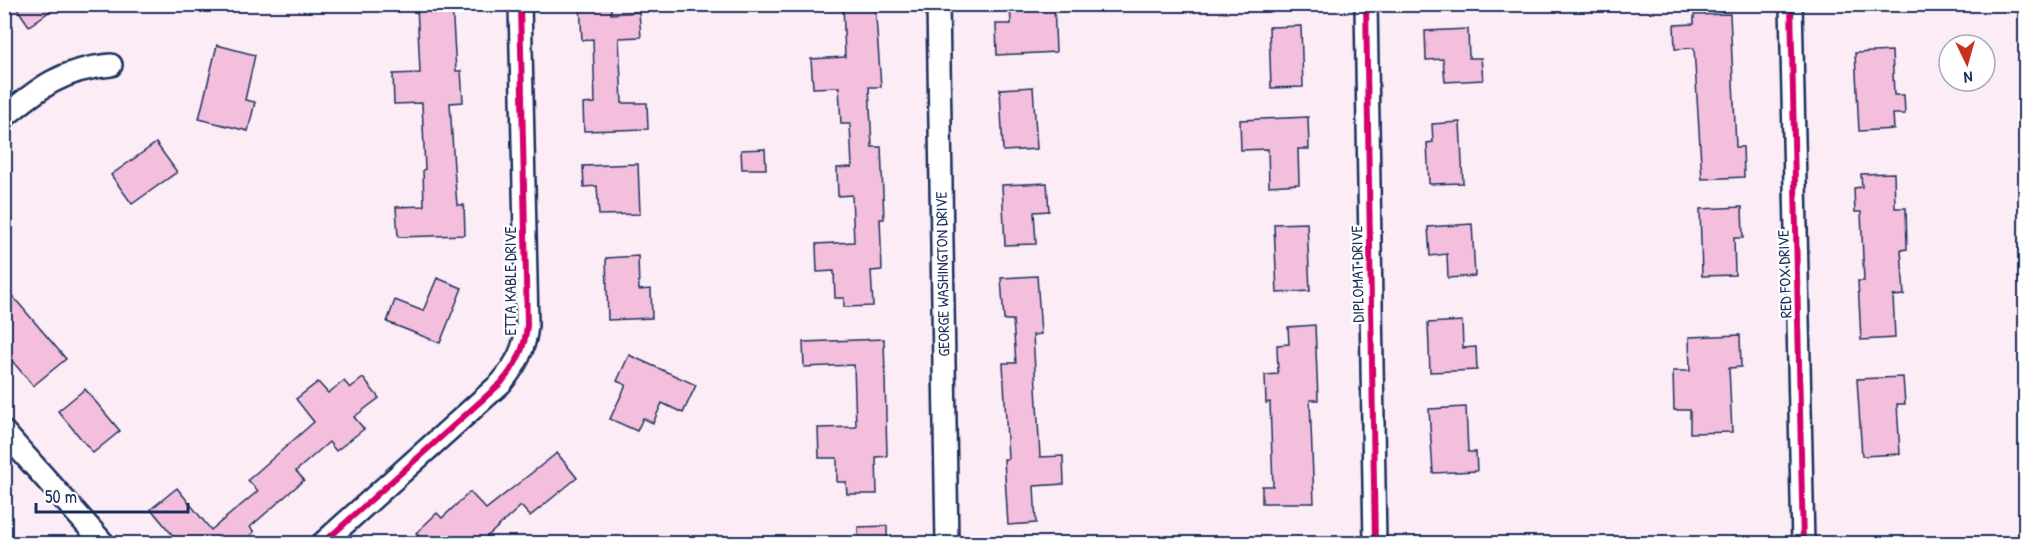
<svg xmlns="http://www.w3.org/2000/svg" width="2030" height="548" font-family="'Patrick Hand',sans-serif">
	<rect width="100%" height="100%" fill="#fbecf5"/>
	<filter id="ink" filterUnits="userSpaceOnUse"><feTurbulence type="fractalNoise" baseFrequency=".0167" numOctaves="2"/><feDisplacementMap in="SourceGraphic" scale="12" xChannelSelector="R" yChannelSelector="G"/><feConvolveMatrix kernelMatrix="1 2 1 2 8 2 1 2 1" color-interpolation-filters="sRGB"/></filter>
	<g filter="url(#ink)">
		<g fill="#f3bfdd" stroke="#1b2f5e" stroke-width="1.5">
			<polygon points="14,4 60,4 29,26"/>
			<polygon points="417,4 452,4 456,71 461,71 463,102 450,103 454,168 457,205 464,205 465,235 398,237 396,207 424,206 423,170 425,169 422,103 394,104 393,74 420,73"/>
			<polygon points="580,4 611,4 611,14 639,12 641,37 619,38 622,103 647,103 648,129 584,131 583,104 595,103 593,39 582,40"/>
			<polygon points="843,4 875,4 881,87 869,87 872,147 881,147 884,219 880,219 882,270 871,271 873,306 844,307 844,298 835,298 834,271 817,272 816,244 854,242 852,195 838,196 837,168 852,167 850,124 841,124 839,87 813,88 811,59 845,57"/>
			<polygon points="1010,4 1054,4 1056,52 997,55 996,24 1011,24"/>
			<polygon points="1730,14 1736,147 1743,147 1744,177 1702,179 1694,48 1675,49 1674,25 1694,24 1694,15"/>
			<polygon points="1301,26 1303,87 1271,88 1269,27"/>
			<polygon points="1468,29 1469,58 1481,58 1483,80 1445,82 1443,59 1426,60 1425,31"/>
			<polygon points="217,45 255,55 245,100 255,102 248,131 199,119"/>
			<polygon points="1892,51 1894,95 1904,95 1905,114 1893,114 1894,129 1859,131 1855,53"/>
			<polygon points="1033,87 1037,149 1003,151 1000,89"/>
			<polygon points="1308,117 1309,149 1298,149 1299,184 1269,186 1268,149 1241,150 1240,120"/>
			<polygon points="1460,122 1463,183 1429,184 1427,143 1433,142 1432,124"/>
			<polygon points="156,143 177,172 132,204 111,175"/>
			<polygon points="765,149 766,169 742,169 741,150"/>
			<polygon points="638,164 640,214 599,215 597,186 584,187 583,166"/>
			<polygon points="1894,173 1895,208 1906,208 1907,249 1901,250 1904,295 1893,296 1895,338 1861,340 1858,281 1864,281 1861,212 1855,212 1854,188 1862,187 1861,174"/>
			<polygon points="1047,183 1049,211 1034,212 1036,244 1005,245 1002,185"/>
			<polygon points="1742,207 1743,238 1734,238 1735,275 1702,276 1700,209"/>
			<polygon points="1307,223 1310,291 1277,293 1274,224"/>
			<polygon points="1472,224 1475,276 1448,278 1447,254 1430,256 1428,227"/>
			<polygon points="638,256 639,290 651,289 652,318 608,320 606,258"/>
			<polygon points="1037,276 1041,334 1033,335 1040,457 1063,456 1064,484 1034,486 1036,523 1008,525 1004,459 1008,459 1003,363 1016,363 1013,320 1004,320 1001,278"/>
			<polygon points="437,278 462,288 440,343 387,322 395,300 423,311"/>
			<polygon points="4,286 66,359 33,386 4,351"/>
			<polygon points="1462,321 1463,348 1476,347 1477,370 1430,372 1428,323"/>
			<polygon points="1315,325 1318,400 1310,400 1314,503 1262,503 1262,486 1273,486 1270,402 1266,403 1265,375 1278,374 1277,345 1289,344 1288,327"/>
			<polygon points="1740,335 1741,367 1729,368 1732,432 1690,433 1690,410 1674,410 1673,371 1690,371 1689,337"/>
			<polygon points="884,339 887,456 876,457 877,494 847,494 846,482 837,482 837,458 819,458 818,428 856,427 854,365 804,367 803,342"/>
			<polygon points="629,355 696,385 683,413 662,403 653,423 643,418 637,431 610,419 626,385 617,381"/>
			<polygon points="1903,377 1905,404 1897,404 1900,454 1862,456 1857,379"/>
			<polygon points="363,378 379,398 354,417 364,429 336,451 329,442 296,471 304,480 250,527 254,532 241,543 179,543 151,509 177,488 211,530 258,491 248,480 314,422 296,399 318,382 328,393 344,381 350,388"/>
			<polygon points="85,389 120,431 93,453 58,411"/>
			<polygon points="1466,407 1468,452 1476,452 1477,471 1433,473 1429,409"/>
			<polygon points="557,453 577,478 530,516 521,506 480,543 426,543 416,533 437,513 442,518 470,492 486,509"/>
			<polygon points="887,526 887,543 859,543 858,527"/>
		</g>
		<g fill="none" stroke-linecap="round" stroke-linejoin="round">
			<defs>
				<g id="minor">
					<polyline points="938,4 947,544"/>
					<polyline points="1366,4 1375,544"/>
					<polyline points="1791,4 1803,544"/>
					<path d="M 4,117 C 40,87 63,69 111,65"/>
					<polyline points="4,432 104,544"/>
					<path d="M 322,544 L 501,383 C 516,365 525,349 527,325 L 520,4"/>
				</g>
			</defs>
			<use href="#minor" stroke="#1b2f5e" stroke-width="26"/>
			<use href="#minor" stroke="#fff" stroke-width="21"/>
			<defs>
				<g id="cycleway">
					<polyline points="1366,4 1375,544"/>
					<polyline points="1791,4 1803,544"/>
					<path d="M 322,544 L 501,383 C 516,365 525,349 527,325 L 520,4"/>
				</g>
			</defs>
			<use href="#cycleway" stroke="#fff" stroke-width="10"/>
			<use href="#cycleway" stroke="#d6006c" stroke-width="6"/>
		</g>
	</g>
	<g text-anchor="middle" stroke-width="4.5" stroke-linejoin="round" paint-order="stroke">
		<g font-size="16" fill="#1b2f5e" stroke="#fff">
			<text transform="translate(942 274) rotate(-91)" y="6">GEORGE WASHINGTON DRIVE</text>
			<text transform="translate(1357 274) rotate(-91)" y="6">DIPLOMAT DRIVE</text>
			<text transform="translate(1784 274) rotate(-92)" y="6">RED FOX DRIVE</text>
			<text transform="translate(510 281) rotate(-90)" y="6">ETTA KABLE DRIVE</text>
		</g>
	</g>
	<rect width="2030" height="548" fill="none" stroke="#fff" stroke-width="24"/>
	<rect x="12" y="12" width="2006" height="524" fill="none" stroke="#1b2f5e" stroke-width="2" filter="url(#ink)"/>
	<g transform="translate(1967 63) rotate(175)"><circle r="28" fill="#ffffff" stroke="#a4acbf" stroke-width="1.5"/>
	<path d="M0-4.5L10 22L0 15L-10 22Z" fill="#c8321e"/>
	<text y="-9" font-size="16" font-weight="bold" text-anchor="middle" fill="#1b2f5e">N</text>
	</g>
	<path d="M36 503v9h152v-9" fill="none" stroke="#1b2f5e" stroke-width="3"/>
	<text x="45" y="503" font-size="18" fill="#1b2f5e" stroke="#ffffff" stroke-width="4.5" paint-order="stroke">50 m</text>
</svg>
